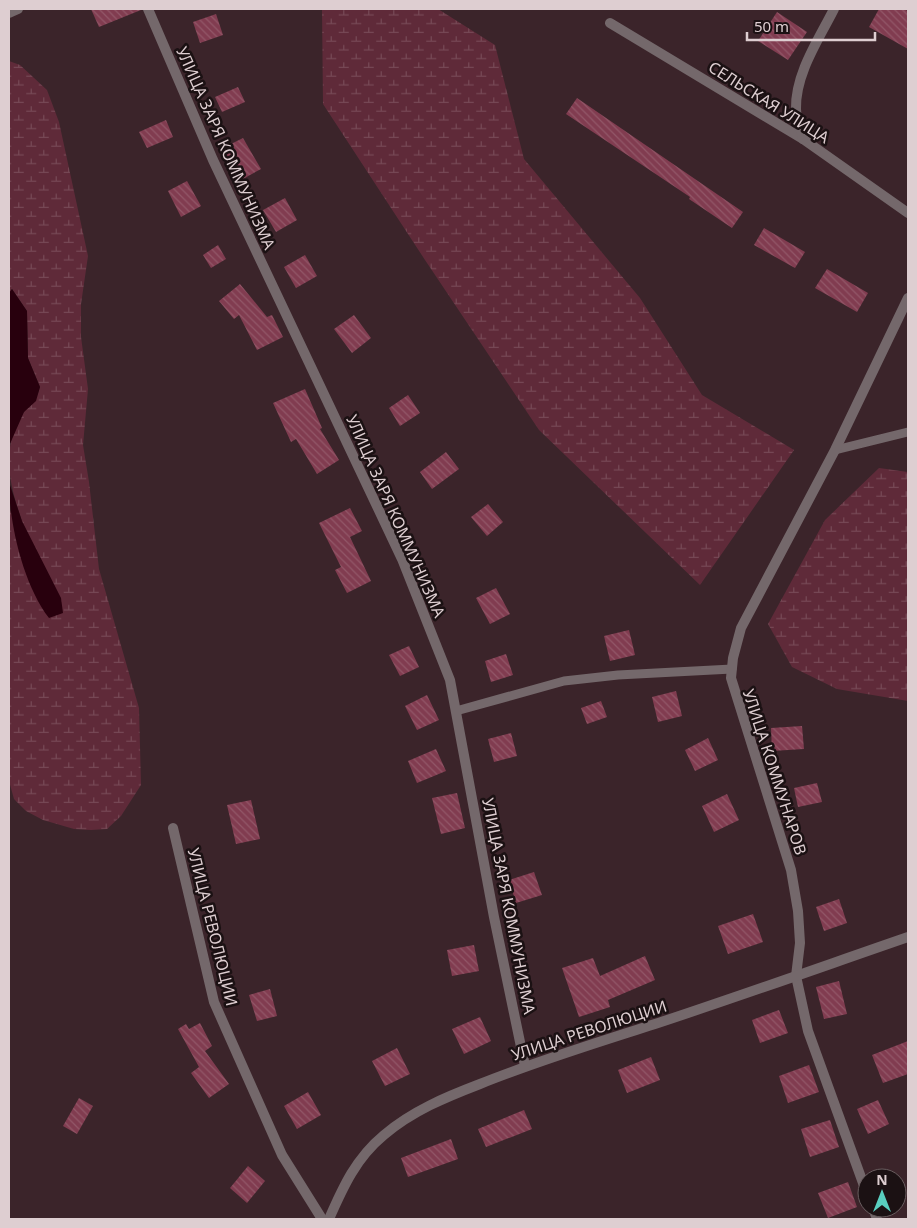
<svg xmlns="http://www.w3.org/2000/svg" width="917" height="1228" font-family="'Noto Sans',sans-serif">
	<defs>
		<pattern id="wetland-marsh" width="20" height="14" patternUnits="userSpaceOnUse" patternTransform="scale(1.25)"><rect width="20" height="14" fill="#5f2a39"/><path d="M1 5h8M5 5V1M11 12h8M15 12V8" fill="none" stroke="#764855"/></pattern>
		<pattern id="building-back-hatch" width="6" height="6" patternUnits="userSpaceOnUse" patternTransform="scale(1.25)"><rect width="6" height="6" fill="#813c50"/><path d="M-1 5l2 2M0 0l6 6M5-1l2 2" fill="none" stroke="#925768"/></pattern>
	</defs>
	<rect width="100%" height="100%" fill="#3b242a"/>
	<g fill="url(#wetland-marsh)">
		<polygon points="322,9 438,9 495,45 524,159 640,298 702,395 794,450 700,585 539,430 425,260 323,104"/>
		<path d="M 9,61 L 20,65 L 47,90 L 59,122 L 88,256 L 81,304 L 81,337 L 88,389 L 83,445 L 89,482 L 99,569 L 139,708 L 141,785 L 121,816 L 107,829 L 91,830 L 74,829 L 43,820 L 26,811 L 14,799 L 9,781 L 9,507 L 11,513 L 22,521 C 9,483 0,448 24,412 C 33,400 35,404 40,387 L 28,358 L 27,311 L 12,289 L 9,293 Z"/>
		<polygon points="879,468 908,472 908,701 837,689 792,667 768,624 825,520"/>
	</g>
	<g fill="#28000d">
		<polygon points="12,289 27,311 28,358 40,387 36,401 24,412 9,446 9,293"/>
		<path d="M 9,482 L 22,521 L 61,598 L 63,613 L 49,618 C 23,584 9,523 9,482 Z"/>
	</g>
	<g fill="url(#building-back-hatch)">
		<polygon points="91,9 141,9 141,10 99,27"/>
		<polygon points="879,9 903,9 908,11 908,49 869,27"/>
		<polygon points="777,12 807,32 788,60 758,41"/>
		<polygon points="216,14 223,35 200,43 193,22"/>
		<polygon points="238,87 245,102 222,112 215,97"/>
		<polygon points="577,98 743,212 732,228 689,199 690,197 566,114"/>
		<polygon points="166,120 173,137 147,148 139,132"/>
		<polygon points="243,138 261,169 241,180 223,148"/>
		<polygon points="187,181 201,206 181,217 168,191"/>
		<polygon points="285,198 297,220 276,232 263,210"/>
		<polygon points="764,228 805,252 795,268 754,245"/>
		<polygon points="218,245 226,259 211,268 203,255"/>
		<polygon points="305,255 317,276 296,288 284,267"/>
		<polygon points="827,269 868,293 857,312 815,288"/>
		<polygon points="240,284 267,317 272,315 283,337 257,350 239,315 234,319 219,301"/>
		<polygon points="354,315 371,338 352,353 334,329"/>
		<polygon points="305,389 322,428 320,429 339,460 317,474 296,439 291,442 273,403"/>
		<polygon points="408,395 420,413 400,426 389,408"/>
		<polygon points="446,452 459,469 432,489 420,472"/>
		<polygon points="488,504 503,522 487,536 471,517"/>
		<polygon points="350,508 362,531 350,537 371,581 347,593 335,570 341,567 319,523"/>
		<polygon points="496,588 510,614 490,624 476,598"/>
		<polygon points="629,630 635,655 610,661 604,636"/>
		<polygon points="409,646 419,667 400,676 389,655"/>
		<polygon points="506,654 513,675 491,682 485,661"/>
		<polygon points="676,691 682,716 658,722 652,697"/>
		<polygon points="427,695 439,720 417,730 405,706"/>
		<polygon points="601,701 607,717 587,724 581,708"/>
		<polygon points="802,726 804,749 772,751 771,728"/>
		<polygon points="511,733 517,756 494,762 488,739"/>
		<polygon points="708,738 718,760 695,771 685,750"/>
		<polygon points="436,749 446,771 417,783 408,761"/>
		<polygon points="817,783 822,802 798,807 794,788"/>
		<polygon points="457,793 465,828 441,834 432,798"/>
		<polygon points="727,794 739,820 714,832 702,806"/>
		<polygon points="251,800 260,839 236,844 227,805"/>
		<polygon points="534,872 542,895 516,903 509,880"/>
		<polygon points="839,899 847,923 824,931 816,907"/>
		<polygon points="753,914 763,942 728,954 718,926"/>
		<polygon points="474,945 479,971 452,976 447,950"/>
		<polygon points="645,956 655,980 608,1000 610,1007 579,1017 562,968 593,958 600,976"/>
		<polygon points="839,981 847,1014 824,1019 816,987"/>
		<polygon points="270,989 277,1016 257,1021 249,995"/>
		<polygon points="779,1010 788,1033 760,1043 752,1020"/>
		<polygon points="480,1017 491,1041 464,1054 452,1029"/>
		<polygon points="200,1023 212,1046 205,1051 229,1084 209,1098 191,1073 199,1067 178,1029 186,1024 189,1029"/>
		<polygon points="908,1041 908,1074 883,1083 872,1055"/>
		<polygon points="397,1048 410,1074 385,1086 372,1061"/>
		<polygon points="651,1057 660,1080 627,1093 618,1070"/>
		<polygon points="809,1065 819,1092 788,1103 779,1076"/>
		<polygon points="308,1092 321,1115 297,1129 284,1106"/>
		<polygon points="79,1098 93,1106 77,1134 63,1126"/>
		<polygon points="878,1100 889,1124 868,1134 857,1109"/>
		<polygon points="524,1110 532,1129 486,1147 478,1129"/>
		<polygon points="830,1120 839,1147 810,1157 801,1129"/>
		<polygon points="451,1139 458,1159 408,1177 401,1158"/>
		<polygon points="248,1166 265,1181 247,1203 230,1188"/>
		<polygon points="848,1182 857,1207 828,1218 818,1193"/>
	</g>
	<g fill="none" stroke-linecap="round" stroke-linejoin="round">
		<g stroke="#74686b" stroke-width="9">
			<polyline points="835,450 908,432"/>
			<polyline points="456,711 564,681 618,675 732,669"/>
		</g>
		<g stroke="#74686b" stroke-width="10">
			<polyline points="148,9 213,160 402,559 450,680 494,917 525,1066"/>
			<polyline points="9,13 18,9"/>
			<polyline points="610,23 803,139 908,213"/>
			<path d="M 803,139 C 801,129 796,118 796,109 C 795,74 819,39 834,9"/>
			<polyline points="173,828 214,1002 282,1155 322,1219"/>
			<polyline points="867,1194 808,1031 796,976 800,943 798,911 791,870 731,678 733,658 741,628 835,450 908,298"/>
			<polyline points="873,1208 877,1219"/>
			<path d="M 329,1219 C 343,1187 356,1158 384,1135 C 412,1111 446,1097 480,1084 C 537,1061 596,1043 655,1024 C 740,996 824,966 908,937"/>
		</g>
	</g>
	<g text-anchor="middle" stroke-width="5" stroke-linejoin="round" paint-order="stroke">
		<g font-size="16" fill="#deced1" stroke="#1b1113">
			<text transform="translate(769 102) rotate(32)" y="6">СЕЛЬСКАЯ УЛИЦА</text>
			<text transform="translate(226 148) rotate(66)" y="6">УЛИЦА ЗАРЯ КОММУНИЗМА</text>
			<text transform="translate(396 516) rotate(66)" y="6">УЛИЦА ЗАРЯ КОММУНИЗМА</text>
			<text transform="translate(775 772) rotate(72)" y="6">УЛИЦА КОММУНАРОВ</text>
			<text transform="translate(509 906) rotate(79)" y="6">УЛИЦА ЗАРЯ КОММУНИЗМА</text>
			<text transform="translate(213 927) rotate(76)" y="6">УЛИЦА РЕВОЛЮЦИИ</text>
			<text transform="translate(589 1030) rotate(-18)" y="6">УЛИЦА РЕВОЛЮЦИИ</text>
		</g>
	</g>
	<rect width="917" height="1228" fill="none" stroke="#deced1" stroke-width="20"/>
	<g transform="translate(882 1193)"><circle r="24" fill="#1b1113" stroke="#695d5f"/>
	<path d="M0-4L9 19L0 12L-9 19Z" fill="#59cebf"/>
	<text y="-8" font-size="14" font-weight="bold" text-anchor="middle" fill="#deced1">N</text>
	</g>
	<path d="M747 32v8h128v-8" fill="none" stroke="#deced1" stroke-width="2.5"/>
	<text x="754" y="32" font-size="15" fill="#deced1" stroke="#1b1113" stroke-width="4" paint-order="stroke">50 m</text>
</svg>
